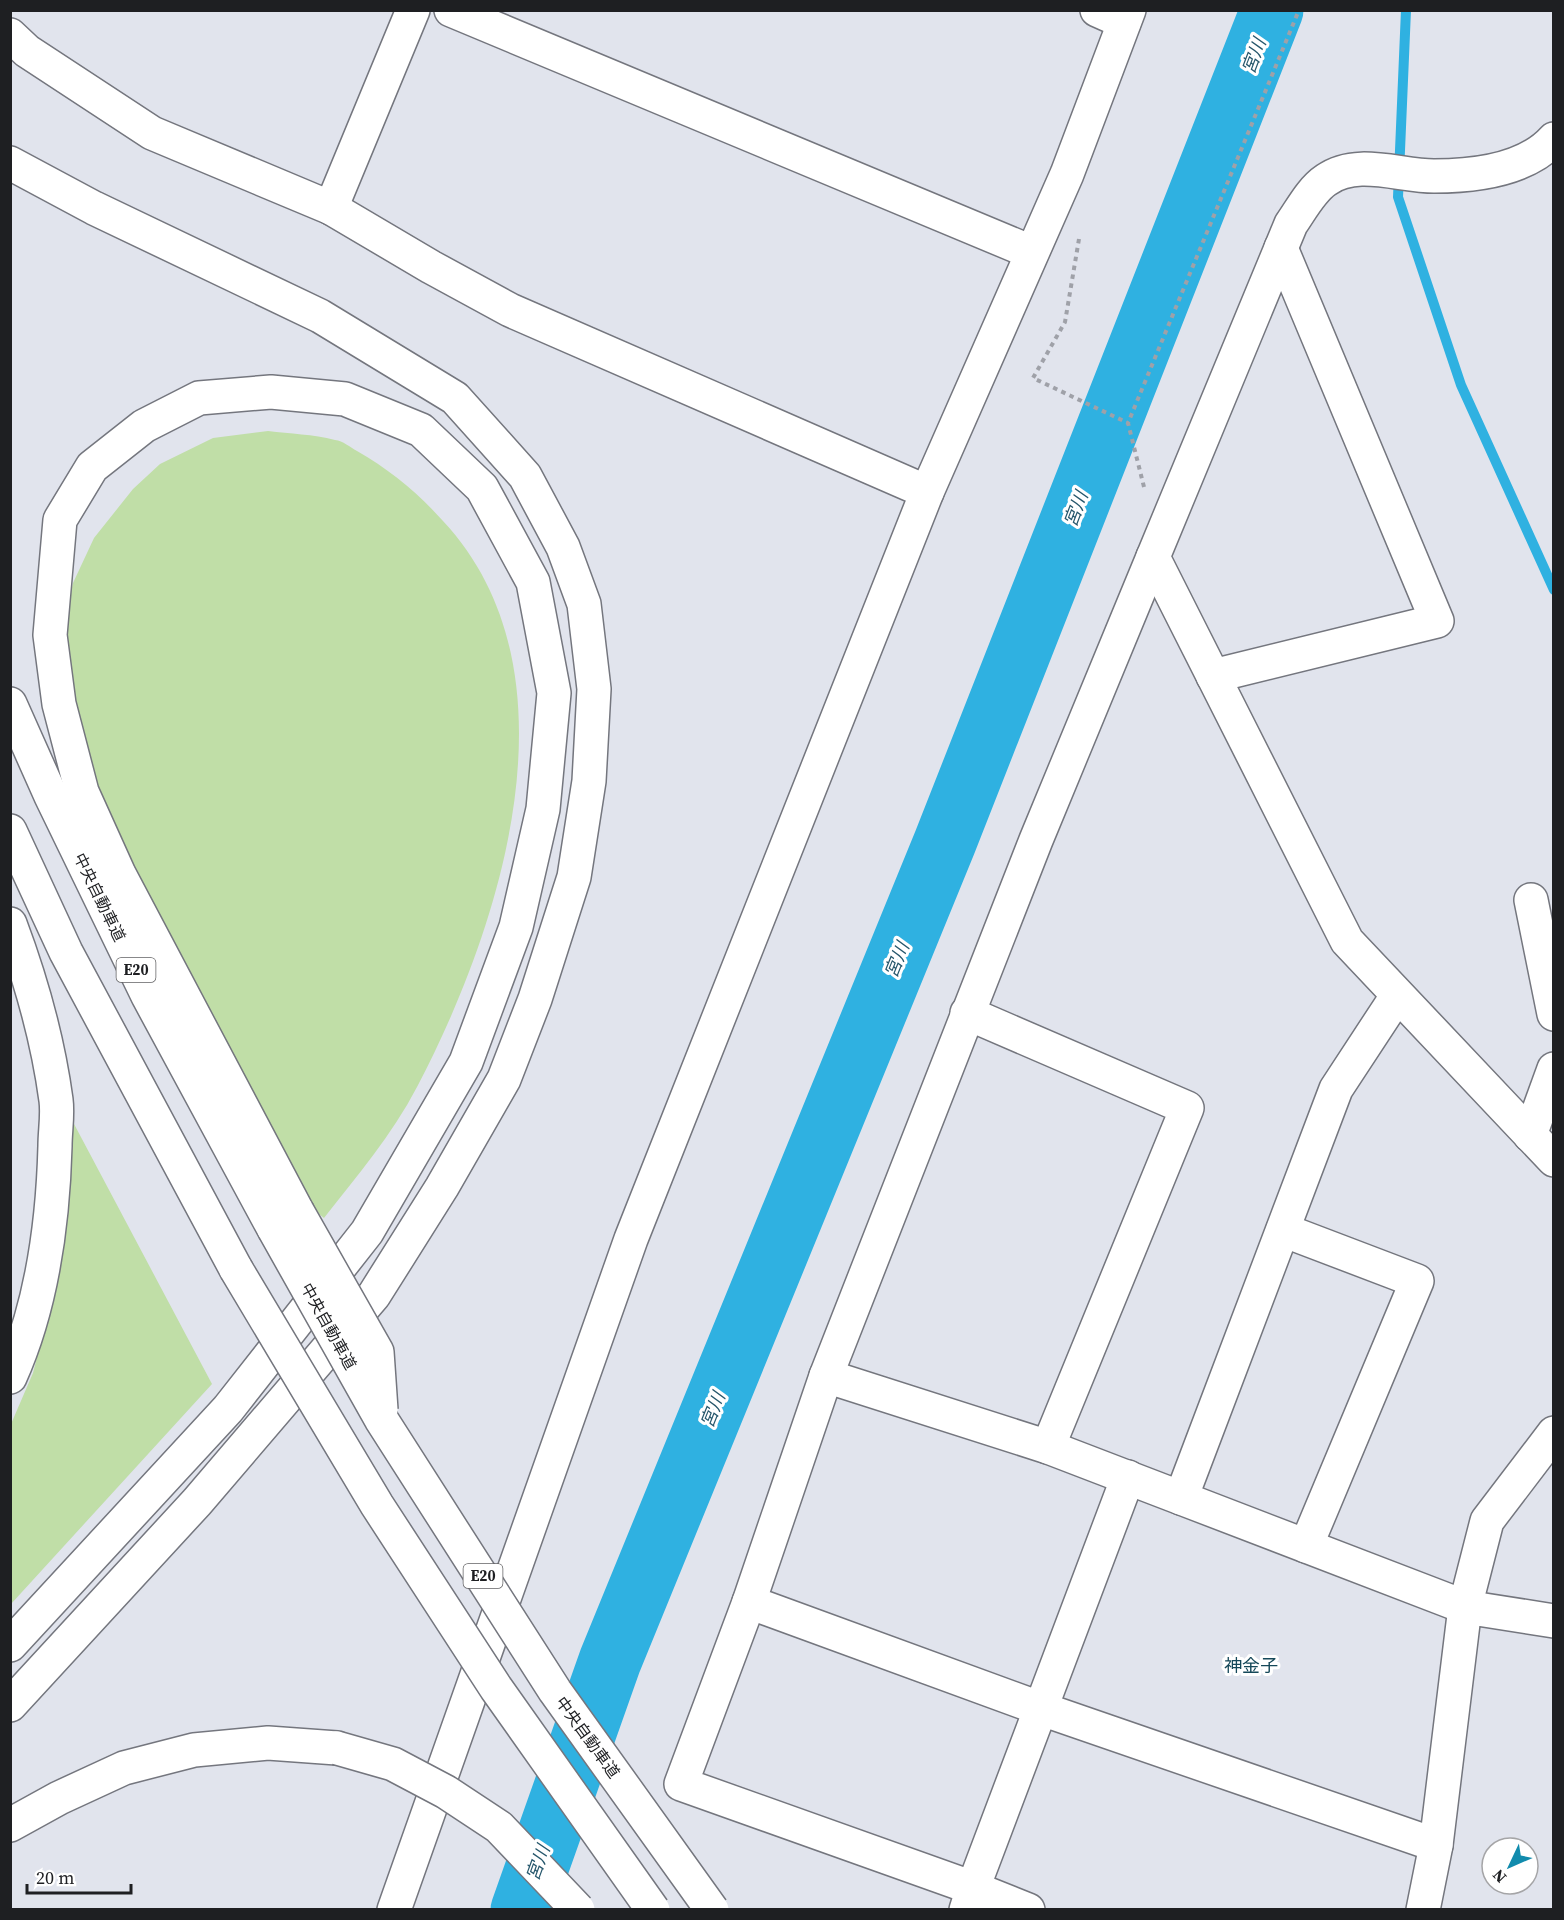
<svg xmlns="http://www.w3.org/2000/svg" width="1564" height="1920" font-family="'Source Serif 4','Noto Sans JP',serif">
	<rect width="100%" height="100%" fill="#e1e4ed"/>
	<g fill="#c0dea7">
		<path d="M 268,431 C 290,434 313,434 335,440 C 343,441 350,447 357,451 C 390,470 417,492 443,521 C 584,672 501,927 417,1087 C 392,1135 357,1176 324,1218 L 290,1192 L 80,772 L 62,630 L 73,583 L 94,538 L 133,489 L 160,464 L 213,438 Z"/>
		<polygon points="65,1107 212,1384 11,1604 11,1424 33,1373 53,1293"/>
	</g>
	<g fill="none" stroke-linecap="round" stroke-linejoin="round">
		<polyline stroke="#2fb1e1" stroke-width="10" points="1406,10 1398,197 1461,385 1554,590"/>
		<polyline stroke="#2fb1e1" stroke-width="63" points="522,1910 610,1661 945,842 1272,10"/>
		<defs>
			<g id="minor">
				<polyline points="451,10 1031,252"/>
				<polyline points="1097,10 1124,22"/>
				<polyline points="10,35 27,51 152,133 331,208 431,267 510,310 927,492"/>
				<path d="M 1554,139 C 1526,170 1474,176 1434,176 C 1399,176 1357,158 1326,180 C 1311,190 1301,210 1291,224 L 1153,557 L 1347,941 L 1554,1160"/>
				<polyline points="331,208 413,10"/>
				<polyline points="1153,557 1036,840 826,1376 749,1602 1039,1708 1436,1845"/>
				<polyline points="1213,676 1437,621 1281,248"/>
				<polyline points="1531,900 1554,1014"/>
				<polyline points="967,1013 1187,1108 1048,1447"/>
				<polyline points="1530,1135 1554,1069"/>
				<polyline points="1283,1230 1417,1281 1306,1546"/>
				<polyline points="826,1376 1048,1447 1181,1498 1336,1089 1397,996"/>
				<polyline points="1181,1498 1465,1607 1487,1521 1554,1433"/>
				<polyline points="749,1602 681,1784 973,1888 1128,1477"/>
				<polyline points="394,1910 631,1239 927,492 1067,174 1129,10"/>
				<polyline points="966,1910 973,1888 1028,1910"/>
				<polyline points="1423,1910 1436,1845 1465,1607 1554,1621"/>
			</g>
			<g id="motorway">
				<polyline points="10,163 94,208 320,316 455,398 525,476 563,547 584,604 594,689 589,781 574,877 535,999 504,1079 442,1187 374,1295 197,1502 10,1705"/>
				<polyline points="10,704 51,796 148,996 274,1229"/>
				<polyline points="10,831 66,952 236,1269"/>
				<path d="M 10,924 C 31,980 48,1041 56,1100 C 58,1115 55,1131 55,1146 C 53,1223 42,1306 10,1377"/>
				<polyline points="10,1645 228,1409 367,1232 466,1062 516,927 543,809 554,693 533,582 482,488 421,430 345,399 271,392 199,398 144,426 92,467 60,520 50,635 59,704 82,792 119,874 297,1211"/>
				<polyline points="10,1825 59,1798 124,1768 194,1750 268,1743 337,1748"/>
			</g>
		</defs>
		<use href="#minor" stroke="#74767e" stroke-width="36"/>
		<use href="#motorway" stroke="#74767e" stroke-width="36"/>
		<g stroke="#9fa1a8" stroke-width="4" stroke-dasharray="4.5 4.5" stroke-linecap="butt">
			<polyline points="1079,239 1065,322 1033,378 1128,423"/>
			<polyline points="1144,487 1128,423 1299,10"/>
		</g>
		<use href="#minor" stroke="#fff" stroke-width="33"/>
		<use href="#motorway" stroke="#fff" stroke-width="33"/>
		<defs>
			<g id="motorway-bridge">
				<polyline points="297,1211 377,1352 381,1410"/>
				<polyline points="274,1229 381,1419 555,1691 712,1910"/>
				<polyline points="236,1269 377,1505 496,1688 653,1910"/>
				<polyline points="337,1748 393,1764 446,1792 499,1827 578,1910"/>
			</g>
		</defs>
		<use href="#motorway-bridge" stroke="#74767e" stroke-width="36" stroke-linecap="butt"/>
		<use href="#motorway-bridge" stroke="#fff" stroke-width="33"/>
	</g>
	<g text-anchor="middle" stroke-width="6" stroke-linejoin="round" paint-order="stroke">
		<g fill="#fff" stroke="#626264" stroke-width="1.5">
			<rect x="116.5" y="958" width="39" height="24" rx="4.5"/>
			<rect x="463.5" y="1564" width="39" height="24" rx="4.5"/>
		</g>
		<g font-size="15" font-weight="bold" fill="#1e1f22">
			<text x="136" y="975">E20</text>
			<text x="483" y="1581">E20</text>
		</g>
		<g font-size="16" fill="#1e1f22" stroke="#fff">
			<text transform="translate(100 897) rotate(64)" y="6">中央自動車道</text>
			<text transform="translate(329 1326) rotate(61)" y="6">中央自動車道</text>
			<text transform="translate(588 1737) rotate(54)" y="6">中央自動車道</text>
		</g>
		<g font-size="18" font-style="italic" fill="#26576c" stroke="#fff">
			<text transform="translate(1254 56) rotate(-69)" y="6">宮川</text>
			<text transform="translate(1076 509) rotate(-69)" y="6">宮川</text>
			<text transform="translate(897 960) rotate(-68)" y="6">宮川</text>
			<text transform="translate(713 1410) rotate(-68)" y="6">宮川</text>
			<text transform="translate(538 1863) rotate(-70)" y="6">宮川</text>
		</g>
		<g font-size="18" fill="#154859" stroke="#fff">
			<text x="1251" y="1672">神金子</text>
		</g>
	</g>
	<rect width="1564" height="1920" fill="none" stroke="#1e1f22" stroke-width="24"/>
	<g transform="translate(1510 1866) rotate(226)"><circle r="28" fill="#ffffff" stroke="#a5a5a7" stroke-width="1.5"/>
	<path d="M0-4.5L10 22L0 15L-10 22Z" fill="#118bad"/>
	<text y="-9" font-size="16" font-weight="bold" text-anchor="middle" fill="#1e1f22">N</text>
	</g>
	<path d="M27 1884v9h104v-9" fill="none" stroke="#1e1f22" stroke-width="3"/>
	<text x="36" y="1884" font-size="18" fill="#1e1f22" stroke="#ffffff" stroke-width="4.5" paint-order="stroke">20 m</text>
</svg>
